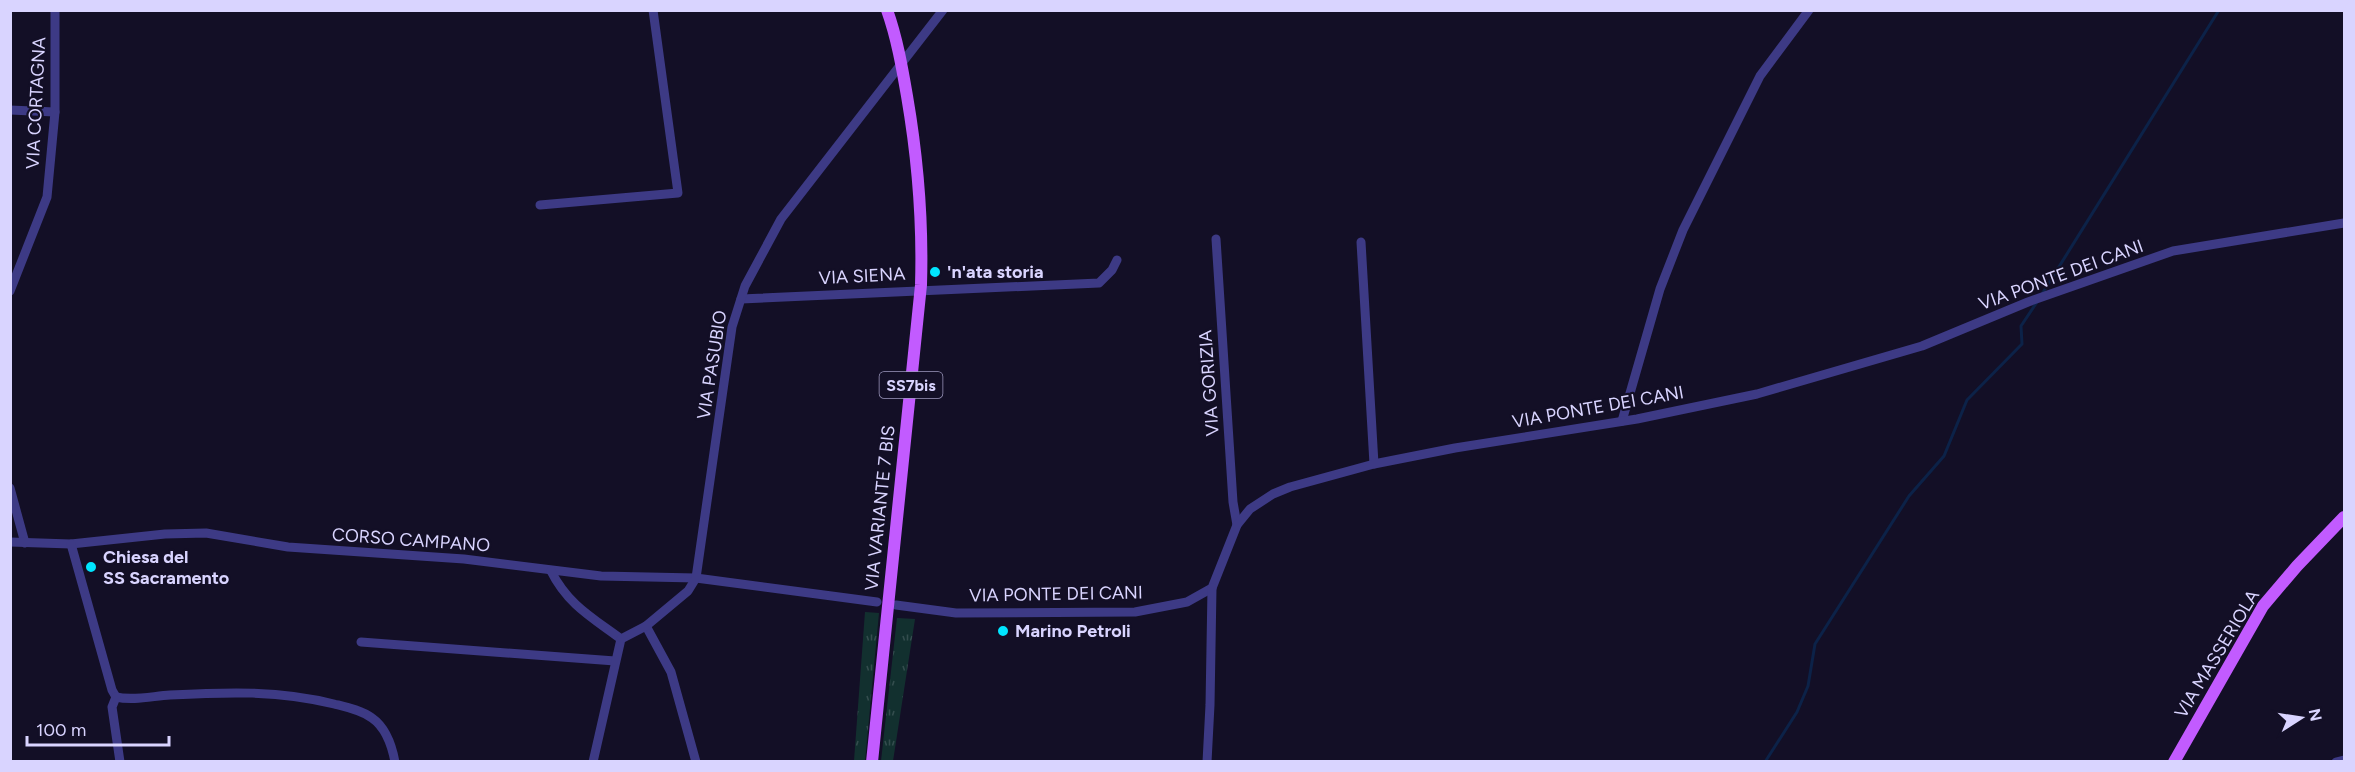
<svg xmlns="http://www.w3.org/2000/svg" width="2355" height="772" font-family="Figtree,sans-serif">
	<defs>
		<pattern id="grass-tufts" width="24" height="20" patternUnits="userSpaceOnUse" patternTransform="scale(1.5)"><rect width="24" height="20" fill="#12302f"/><path d="M3 7l-1-3M5 7V3M7 7l1-3M15 17l-1-3M17 17v-4M19 17l1-3" fill="none" stroke="#344d4e"/></pattern>
	</defs>
	<rect width="100%" height="100%" fill="#130f26"/>
	<g fill="url(#grass-tufts)">
		<polygon points="865,612 879,613 865,761 854,761"/>
		<polygon points="897,618 915,619 893,761 881,761"/>
	</g>
	<g fill="none" stroke-linecap="round" stroke-linejoin="round">
		<g stroke="#0c2248" stroke-width="3">
			<polyline points="2042,294 2219,10"/>
			<polyline points="1765,762 1797,712 1808,686 1815,644 1909,496 1944,456 1967,400 2022,344 2021,326 2037,302"/>
		</g>
		<g stroke="#3d3a85" stroke-width="9">
			<polyline points="10,110 55,112"/>
			<polyline points="540,205 678,193 653,10"/>
			<polyline points="1216,239 1233,502 1237,525"/>
			<polyline points="1361,242 1374,464"/>
			<polyline points="10,291 47,197 55,112 55,10"/>
			<polyline points="741,299 1099,283 1112,270 1117,260"/>
			<polyline points="1622,421 1660,289 1683,230 1760,76 1809,10"/>
			<polyline points="10,488 25,543"/>
			<polyline points="10,542 71,544 165,534 206,533 288,547 464,559 601,576 696,578 877,602"/>
			<polyline points="71,544 112,690 116,697"/>
			<path d="M 551,571 C 568,605 593,618 621,639"/>
			<polyline points="896,605 956,613 1135,612 1187,602 1212,588 1237,525 1250,509 1273,494 1290,487 1374,464 1455,448 1637,419 1757,394 1922,346 2028,302 2173,251 2344,223"/>
			<polyline points="646,626 671,672 696,762"/>
			<polyline points="361,642 615,661"/>
			<path d="M 116,697 C 133,701 153,696 170,695 C 226,692 279,690 334,704 C 346,707 361,710 372,718 C 385,727 392,746 395,762"/>
			<polyline points="116,697 112,707 120,762"/>
			<polyline points="593,762 621,639 646,626 688,591 696,578 732,327 745,286 781,219 943,10"/>
			<polyline points="1207,762 1210,705 1212,588"/>
			<polyline points="2336,762 2344,760"/>
		</g>
		<g stroke="#c25bff" stroke-width="12">
			<path d="M 872,762 L 921,285 C 923,219 918,160 907,96 C 902,67 897,38 887,10"/>
			<polyline points="2174,762 2263,606 2297,566 2344,517"/>
		</g>
	</g>
	<g fill="#00e5ff" stroke="#130f26" stroke-width="2">
		<circle cx="935" cy="272" r="6"/>
		<circle cx="91" cy="567" r="6"/>
		<circle cx="1003" cy="631" r="6"/>
	</g>
	<g text-anchor="middle" stroke-width="4.5" stroke-linejoin="round" paint-order="stroke">
		<rect fill="#130f26" stroke="#9e99be" stroke-width="1.5" x="879.5" y="372" width="63" height="26" rx="4.5"/>
		<g font-size="16" font-weight="bold" fill="#d9d4ff">
			<text x="911" y="391">SS7bis</text>
		</g>
		<g font-size="18" fill="#d9d4ff" stroke="#130f26">
			<text transform="translate(36 103) rotate(-87)" y="6">VIA CORTAGNA</text>
			<text transform="translate(2061 275) rotate(-20)" y="6">VIA PONTE DEI CANI</text>
			<text transform="translate(862 276) rotate(-3)" y="6">VIA SIENA</text>
			<text transform="translate(712 365) rotate(-81)" y="6">VIA PASUBIO</text>
			<text transform="translate(1209 383) rotate(-94)" y="6">VIA GORIZIA</text>
			<text transform="translate(1598 407) rotate(-10)" y="6">VIA PONTE DEI CANI</text>
			<text transform="translate(880 508) rotate(-84)" y="6">VIA VARIANTE 7 BIS</text>
			<text transform="translate(411 540) rotate(4)" y="6">CORSO CAMPANO</text>
			<text transform="translate(1056 594) rotate(-1)" y="6">VIA PONTE DEI CANI</text>
			<text transform="translate(2217 654) rotate(-59)" y="6">VIA MASSERIOLA</text>
		</g>
		<g font-size="18" font-weight="bold" fill="#d9d4ff" stroke="#130f26" text-anchor="start">
			<text x="947" y="278">'n'ata storia</text>
			<text x="103" y="563">Chiesa del<tspan x="103" dy="21">SS Sacramento</tspan></text>
			<text x="1015" y="637">Marino Petroli</text>
		</g>
	</g>
	<rect width="2355" height="772" fill="none" stroke="#d9d4ff" stroke-width="24"/>
	<g transform="translate(2301 718) rotate(78)" stroke="#130f26" stroke-width="4.5" paint-order="stroke">
	<path d="M0-4.5L10 22L0 15L-10 22Z" fill="#d9d4ff"/>
	<text y="-9" font-size="16" font-weight="bold" text-anchor="middle" fill="#d9d4ff">N</text>
	</g>
	<path d="M27 736v9h142v-9" fill="none" stroke="#d9d4ff" stroke-width="3"/>
	<text x="36" y="736" font-size="18" fill="#d9d4ff" stroke="#130f26" stroke-width="4.5" paint-order="stroke">100 m</text>
</svg>
